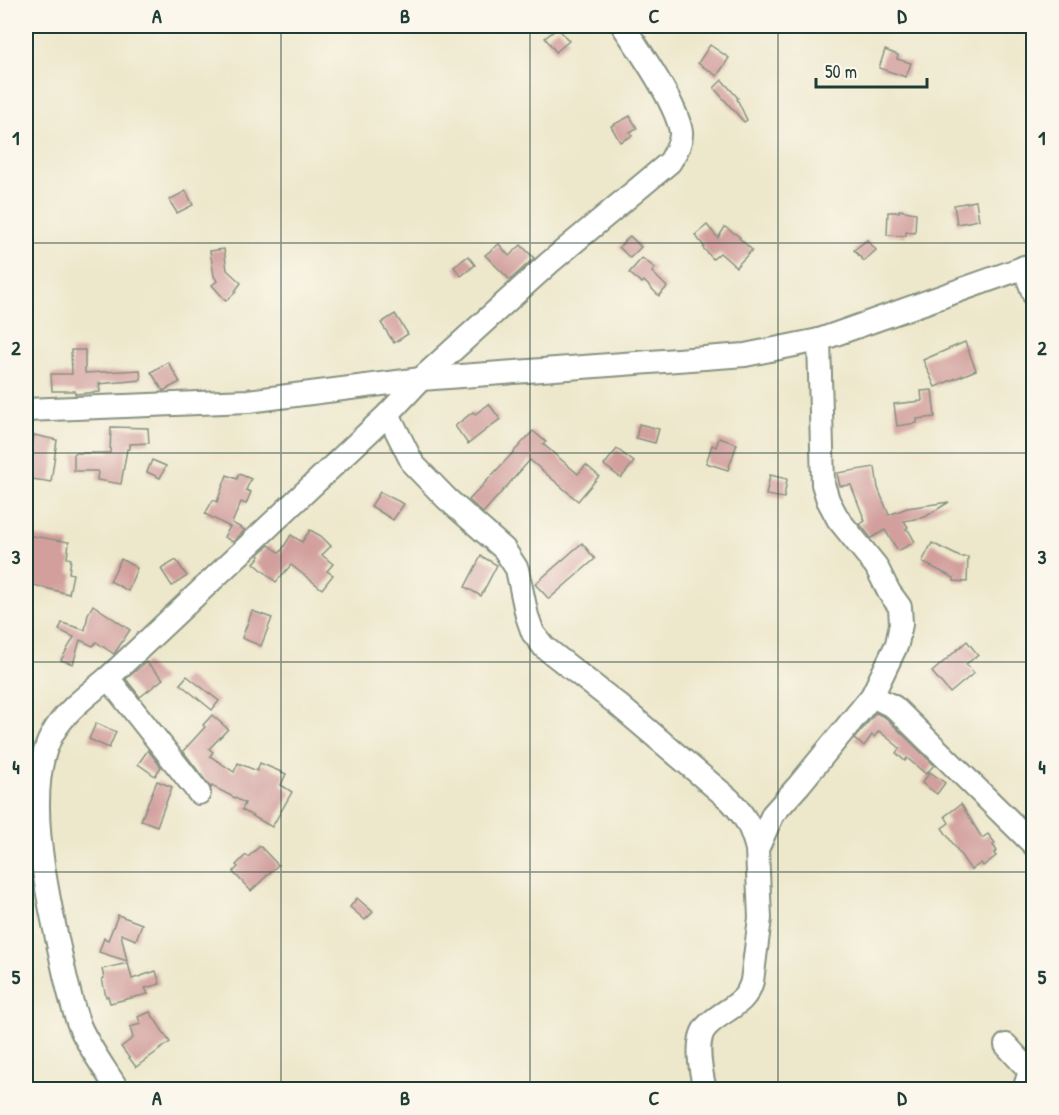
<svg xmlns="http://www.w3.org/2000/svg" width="1059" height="1115" font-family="'Patrick Hand',sans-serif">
	<rect width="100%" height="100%" fill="#fbf7ec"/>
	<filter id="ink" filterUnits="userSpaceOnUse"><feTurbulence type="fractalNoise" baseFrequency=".0167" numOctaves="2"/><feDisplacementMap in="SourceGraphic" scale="12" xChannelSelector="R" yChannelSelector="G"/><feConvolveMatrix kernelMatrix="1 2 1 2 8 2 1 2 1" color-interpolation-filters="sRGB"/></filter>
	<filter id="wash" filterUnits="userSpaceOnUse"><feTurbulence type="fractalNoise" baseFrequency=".008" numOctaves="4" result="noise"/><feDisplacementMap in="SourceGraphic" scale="24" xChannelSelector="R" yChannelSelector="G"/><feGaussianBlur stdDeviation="1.35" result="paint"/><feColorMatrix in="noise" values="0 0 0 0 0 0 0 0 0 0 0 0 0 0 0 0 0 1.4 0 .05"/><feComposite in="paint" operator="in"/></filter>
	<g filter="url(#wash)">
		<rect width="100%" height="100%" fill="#ede7cb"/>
		<g id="blocks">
			<g fill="#d29f9d">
				<polygon points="558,28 569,41 556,52 545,38"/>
				<polygon points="710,45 729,58 717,76 698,63"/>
				<polygon points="885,50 898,55 897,59 911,63 906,77 879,68"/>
				<polygon points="722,80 738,98 737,99 747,120 744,122 714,88"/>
				<polygon points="630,116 637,128 630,132 632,136 620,142 611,126"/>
				<polygon points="186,191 193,205 177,213 169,200"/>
				<polygon points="976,201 979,220 957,224 954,205"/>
				<polygon points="899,210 916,213 915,233 906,232 906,236 887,235 888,212 899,212"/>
				<polygon points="707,225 718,238 725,227 740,237 739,238 752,250 736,267 720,253 713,259 703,248 704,246 695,235"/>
				<polygon points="630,236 641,247 630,258 619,247"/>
				<polygon points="867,240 876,250 864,261 854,250"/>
				<polygon points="499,244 509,256 521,245 534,258 510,280 485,255"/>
				<polygon points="224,249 227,270 241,283 235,291 236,292 226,301 212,285 217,281 214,276 210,251"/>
				<polygon points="468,256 475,265 461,276 454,267"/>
				<polygon points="642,258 655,268 652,272 667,287 659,296 644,281 642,283 629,273"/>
				<polygon points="395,314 408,334 394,343 381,323"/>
				<polygon points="965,342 976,370 935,387 923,360"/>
				<polygon points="71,350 85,350 85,373 140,370 141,380 99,384 100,392 75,394 75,391 52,391 51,374 72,374"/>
				<polygon points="168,362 180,382 163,391 151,372"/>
				<polygon points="932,390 935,417 917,419 917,423 897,426 894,404 922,401 921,391"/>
				<polygon points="489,404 500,419 468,444 455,426 473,412 475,414"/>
				<polygon points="639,424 659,429 655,443 636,438"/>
				<polygon points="111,427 148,428 149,443 130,444 130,449 127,449 121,484 97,480 98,471 74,471 74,453 110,453"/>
				<polygon points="533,431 546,442 543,444 578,474 586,465 599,476 578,501 530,460 483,513 469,500"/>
				<polygon points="34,435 57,440 51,482 26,478 26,462 28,463 30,458"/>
				<polygon points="719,438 737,444 728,470 706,463 712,445 716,447"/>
				<polygon points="617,449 634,462 621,478 604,465"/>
				<polygon points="152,460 166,466 160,478 147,472"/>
				<polygon points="875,467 878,488 889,515 907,508 949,502 925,517 904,521 908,527 906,529 909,531 915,542 898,551 885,530 871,538 860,524 865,521 851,485 840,486 837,473"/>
				<polygon points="239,474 251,479 246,490 251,492 246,504 241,502 232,523 245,530 233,542 224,537 230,527 205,514 213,500 217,502 227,475 237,479"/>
				<polygon points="770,475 787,479 784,498 766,495"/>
				<polygon points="380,492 404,504 393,520 371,506"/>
				<polygon points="310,530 321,536 331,546 322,555 333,564 327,571 333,575 322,589 291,565 276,582 254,563 260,556 258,555 269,545 280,553 291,535 302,542"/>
				<polygon points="26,535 69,542 67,558 71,559 69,573 73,574 69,594 26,583"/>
				<polygon points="582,543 595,559 549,599 535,584"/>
				<polygon points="932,543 960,557 968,557 967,582 954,581 954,578 922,562"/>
				<polygon points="481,556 497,565 481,596 465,587"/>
				<polygon points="121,559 137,568 128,591 110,581"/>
				<polygon points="176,560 187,576 172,586 161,569"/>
				<polygon points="93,605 130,630 114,654 96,642 93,646 80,640 73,664 61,660 74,637 59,630 62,623 85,630 88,614"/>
				<polygon points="252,611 272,618 261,646 242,638"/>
				<polygon points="967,641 978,655 966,664 974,673 950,693 932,672"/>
				<polygon points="146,662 163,679 140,697 126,679"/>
				<polygon points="187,676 219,701 212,710 180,684"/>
				<polygon points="876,713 886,718 934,765 926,774 907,758 905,761 896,753 900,748 879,731 874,737 872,735 864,746 854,739"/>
				<polygon points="212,715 228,729 209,749 213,752 210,756 234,772 238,763 257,771 260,763 286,774 281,785 292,792 272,827 242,810 245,803 212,786 211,788 183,751 205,727 203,725"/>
				<polygon points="96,723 116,732 109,748 89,739"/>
				<polygon points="148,750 161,767 155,776 138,764"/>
				<polygon points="930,772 945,783 937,794 922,783"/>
				<polygon points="157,781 172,787 157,826 141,820"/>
				<polygon points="961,804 982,838 988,834 995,843 993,845 997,851 994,853 996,856 983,866 981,863 971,870 942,828 949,823 945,816"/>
				<polygon points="260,846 278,865 251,891 233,872 238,867 236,865 246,855 248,857"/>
				<polygon points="357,898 373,912 365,920 350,907"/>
				<polygon points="118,915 142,924 136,940 121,934 127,961 99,952 104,938 108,940"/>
				<polygon points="128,963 132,979 156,971 160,984 145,988 148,994 110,1003 108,996 106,997 102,979 104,978 102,969"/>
				<polygon points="150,1012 170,1042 136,1067 121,1047 133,1038 130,1027 141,1024 138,1017"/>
			</g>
		</g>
	</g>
	<g filter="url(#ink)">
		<use href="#blocks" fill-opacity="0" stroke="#869280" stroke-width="1.5"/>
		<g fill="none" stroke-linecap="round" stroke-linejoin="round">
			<defs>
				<g id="minor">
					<polyline points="1024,267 1034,295"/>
					<polyline points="26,410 248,401 421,379 745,355 819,340 1034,264"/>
					<path d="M 388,414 L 413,464 L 447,499 L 504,549 L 517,569 L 527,616 L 533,633 L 544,647 L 616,703 L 730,800 C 746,817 751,827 757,849"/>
					<polyline points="108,678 199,793"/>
					<polyline points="872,696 894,707 1034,845"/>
					<polyline points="1006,1045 1030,1071 1024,1090"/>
					<path d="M 118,1090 C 105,1069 90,1049 80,1027 C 71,1005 66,980 61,957 C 48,897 21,788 53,733 C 66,710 88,695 108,678 L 388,414 L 421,379 L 549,263 L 670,162 C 675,153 682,143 681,132 C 677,105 639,49 623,26"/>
					<path d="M 705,1090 C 701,1073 694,1039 707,1026 C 723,1009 746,1006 752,981 L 760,918 L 757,849 L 773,814 L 799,785 L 872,696 L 897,644 L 901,624 L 900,607 L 889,592 L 876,566 L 838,519 L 828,500 L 823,484 L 819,340"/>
				</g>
			</defs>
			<use href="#minor" stroke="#869280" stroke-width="26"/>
			<use href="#minor" stroke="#fff" stroke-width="22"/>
		</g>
	</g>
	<path fill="none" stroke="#1f3d34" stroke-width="1.5" stroke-opacity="0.55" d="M 281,26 L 281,1090M 530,26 L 530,1090M 778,26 L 778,1090M 26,243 L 1034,243M 26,453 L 1034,453M 26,662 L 1034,662M 26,872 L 1034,872"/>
	<rect width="1059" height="1115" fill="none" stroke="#fbf7ec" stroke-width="66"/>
	<path d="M816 78v9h111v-9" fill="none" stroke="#1f3d34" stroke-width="3"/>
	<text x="825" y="78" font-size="18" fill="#1f3d34" stroke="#fbf7ec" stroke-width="4.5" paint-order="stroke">50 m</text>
	<rect x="33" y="33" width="993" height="1049" fill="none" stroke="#1f3d34" stroke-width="2"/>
	<g font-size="20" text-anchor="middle" font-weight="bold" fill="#1f3d34">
		<text x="157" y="23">A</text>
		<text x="405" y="23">B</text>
		<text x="654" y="23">C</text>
		<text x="902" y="23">D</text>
		<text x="16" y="145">1</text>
		<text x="1042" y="145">1</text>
		<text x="16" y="355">2</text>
		<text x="1042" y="355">2</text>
		<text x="16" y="564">3</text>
		<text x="1042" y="564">3</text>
		<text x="16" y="774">4</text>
		<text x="1042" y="774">4</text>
		<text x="16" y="984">5</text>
		<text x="1042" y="984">5</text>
		<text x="157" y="1105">A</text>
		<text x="405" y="1105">B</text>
		<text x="654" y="1105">C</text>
		<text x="902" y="1105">D</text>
	</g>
</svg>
